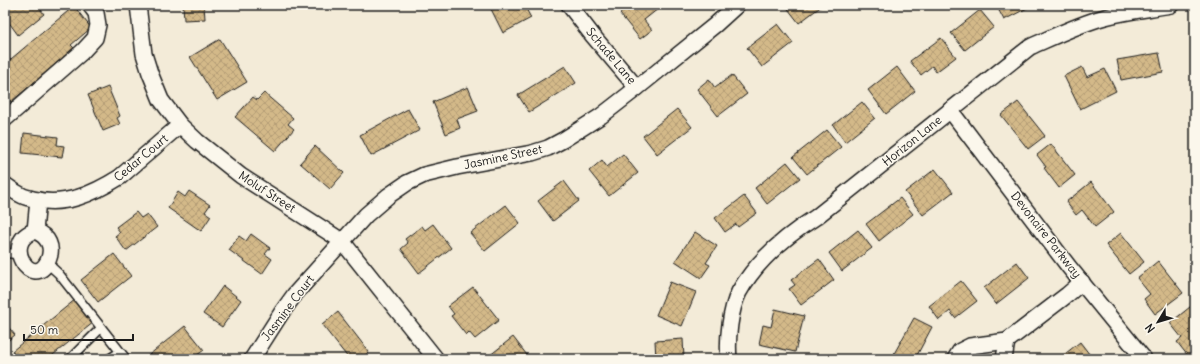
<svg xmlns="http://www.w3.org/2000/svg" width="1200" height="364" font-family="Delius,sans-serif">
	<defs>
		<pattern id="building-cross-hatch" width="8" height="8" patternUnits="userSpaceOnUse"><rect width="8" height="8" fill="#d3b989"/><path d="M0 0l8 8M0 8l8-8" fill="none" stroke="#b59e76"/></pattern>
	</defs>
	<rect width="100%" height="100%" fill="#f3ebd8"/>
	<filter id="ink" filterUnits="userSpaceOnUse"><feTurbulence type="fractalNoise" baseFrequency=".025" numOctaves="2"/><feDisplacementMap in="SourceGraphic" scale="8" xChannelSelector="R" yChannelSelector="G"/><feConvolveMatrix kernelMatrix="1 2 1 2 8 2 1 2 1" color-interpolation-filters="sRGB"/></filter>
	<g filter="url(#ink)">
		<g fill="url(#building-cross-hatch)" stroke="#1c1c1c">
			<polygon points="5,5 37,5 44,14 18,35 5,17"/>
			<polygon points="183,5 204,5 205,19 184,20"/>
			<polygon points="489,5 517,5 517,6 524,5 531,18 503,33"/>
			<polygon points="631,5 663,5 644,20 652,30 640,39 620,14"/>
			<polygon points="785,5 823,5 799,23"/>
			<polygon points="996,5 1033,5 1004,20"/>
			<polygon points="74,6 91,28 71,45 74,48 11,102 9,99 5,102 5,64"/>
			<polygon points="980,10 994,27 965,50 951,33"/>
			<polygon points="778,24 793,43 762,67 747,48"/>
			<polygon points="941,38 956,57 936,72 932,66 921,75 910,61"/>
			<polygon points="220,39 247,82 217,100 190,57"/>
			<polygon points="1159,53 1163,72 1121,80 1117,60"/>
			<polygon points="565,66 576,83 529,112 518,95"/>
			<polygon points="897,67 915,91 886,114 868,90"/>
			<polygon points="1082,67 1087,77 1105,69 1116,91 1080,109 1064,76"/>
			<polygon points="732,75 747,94 718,116 697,89 709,79 715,88"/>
			<polygon points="108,87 120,116 117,118 120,124 103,131 88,95"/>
			<polygon points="468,87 478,111 457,119 460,128 446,134 433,102"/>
			<polygon points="264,93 293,118 288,124 294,129 275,151 235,117 253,97 257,100"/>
			<polygon points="862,102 875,118 845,142 833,125"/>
			<polygon points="1018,102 1045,136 1028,149 1001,115"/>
			<polygon points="408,109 420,130 371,156 360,135"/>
			<polygon points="677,109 692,127 657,154 643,136"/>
			<polygon points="827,130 841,147 807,174 793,157"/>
			<polygon points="24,133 58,137 57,145 64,146 62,157 22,153"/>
			<polygon points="1051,144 1075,175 1059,188 1044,168 1046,167 1037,155"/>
			<polygon points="315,146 344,173 330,189 300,163"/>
			<polygon points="623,154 638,173 609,196 589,171 602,160 607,167"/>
			<polygon points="787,162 800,178 767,204 755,188"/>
			<polygon points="935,169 953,192 923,215 905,192"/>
			<polygon points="564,181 579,201 553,221 538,201"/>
			<polygon points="1091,182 1114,212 1095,227 1082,210 1076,215 1066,202"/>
			<polygon points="189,191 210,205 205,212 211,216 201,231 168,208 178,192 185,197"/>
			<polygon points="744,196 757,213 738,227 736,224 725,232 715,218"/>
			<polygon points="900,198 913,214 879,241 866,224"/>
			<polygon points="506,205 520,223 485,251 470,233"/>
			<polygon points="136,212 141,218 147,214 157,227 126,251 115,236 120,232 116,227"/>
			<polygon points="433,224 451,248 419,273 401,249 408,243 405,239 422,226 425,230"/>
			<polygon points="858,230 872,248 842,271 829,253"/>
			<polygon points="695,232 717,246 706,263 710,265 701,278 675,261"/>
			<polygon points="1121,233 1144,262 1129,274 1106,245"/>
			<polygon points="251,234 270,248 265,254 272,259 262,274 229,250 239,236 246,241"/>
			<polygon points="114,254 131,276 98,302 81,280"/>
			<polygon points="819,259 834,280 801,305 789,289 795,285 791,280"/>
			<polygon points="1158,261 1183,293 1155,314 1144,299 1150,294 1137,278"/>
			<polygon points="1017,262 1029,278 996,304 984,288"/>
			<polygon points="961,281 977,301 955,318 950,311 939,320 929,306"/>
			<polygon points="670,282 696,292 682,326 656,315"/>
			<polygon points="223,286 241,300 222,327 203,314"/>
			<polygon points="473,287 499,320 475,339 469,332 466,335 451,316 454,314 448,306"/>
			<polygon points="76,299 94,322 48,359 18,359 12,351"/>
			<polygon points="1195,303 1195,350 1188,356 1177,342 1182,338 1170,323"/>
			<polygon points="775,309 804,316 795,352 759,344 763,325 771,327"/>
			<polygon points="338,312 369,352 361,359 349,359 322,325"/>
			<polygon points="914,318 932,327 915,359 891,359"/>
			<polygon points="5,323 15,335 5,343"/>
			<polygon points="185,326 204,350 192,359 144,359"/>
			<polygon points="513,337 530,359 491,359 489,356"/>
			<polygon points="683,339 684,359 656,359 655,341"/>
			<polygon points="1080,342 1093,359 1062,359 1061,357"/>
		</g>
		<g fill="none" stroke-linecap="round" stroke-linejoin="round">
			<defs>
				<g id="lane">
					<polyline points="5,253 16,254"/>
					<polyline points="47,263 59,274 126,359"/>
					<polyline points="70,359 101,328"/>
					<polyline points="109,359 120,352"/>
				</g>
				<g id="street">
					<polyline points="138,5 144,54 150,73 161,100 180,125 197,141 241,176 342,241 436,359"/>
					<polyline points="569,5 593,36 637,88"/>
					<polyline points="950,110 1069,267 1144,359"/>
					<polyline points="5,119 82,52 95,38 98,25 96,13 90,5"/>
					<path d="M 5,185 C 10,188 15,192 21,195 C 24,197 29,198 33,199 C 64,207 93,194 120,177 L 180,125"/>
					<path d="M 35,231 C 48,236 54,247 48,261 C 32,292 0,241 35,231 Z"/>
					<polyline points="35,231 38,200"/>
					<polyline points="252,359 282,312 295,294 366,215 388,196 407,183 424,175 457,167 532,153 548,148 563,140 601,116 637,88 715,25 737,5"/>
					<path d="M 729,359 C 727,340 730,310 739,292 C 757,260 786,236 816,217 L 1030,47 C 1055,36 1079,24 1105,17 C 1127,11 1149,9 1171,5"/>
					<polyline points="955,359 960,351 970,346 1007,341 1067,295 1082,282"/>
					<polyline points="1004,359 1007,341"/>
				</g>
			</defs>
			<use href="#lane" stroke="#1c1c1c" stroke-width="11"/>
			<use href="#street" stroke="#1c1c1c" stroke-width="18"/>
			<use href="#lane" stroke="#fbf7ec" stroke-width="8"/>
			<use href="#street" stroke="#fbf7ec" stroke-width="15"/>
		</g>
	</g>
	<g text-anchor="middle" stroke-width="3" stroke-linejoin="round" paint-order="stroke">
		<g font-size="12" fill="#1c1c1c" stroke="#fbf7ec">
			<text transform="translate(611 56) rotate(50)" y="4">Schade Lane</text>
			<text transform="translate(912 141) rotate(-39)" y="4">Horizon Lane</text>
			<text transform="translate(503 157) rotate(-12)" y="4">Jasmine Street</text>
			<text transform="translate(141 158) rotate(-40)" y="4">Cedar Court</text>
			<text transform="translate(267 192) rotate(33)" y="4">Moluf Street</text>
			<text transform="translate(1046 235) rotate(52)" y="4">Devonaire Parkway</text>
			<text transform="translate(288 308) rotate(-53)" y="4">Jasmine Court</text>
		</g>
	</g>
	<rect width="1200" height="364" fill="none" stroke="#fbf7ec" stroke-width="20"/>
	<rect x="10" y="10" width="1180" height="344" fill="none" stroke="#1c1c1c" stroke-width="1.5" filter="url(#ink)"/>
	<g transform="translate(1158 322) rotate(232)" stroke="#fbf7ec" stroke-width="3" paint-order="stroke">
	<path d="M0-3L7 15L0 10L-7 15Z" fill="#1c1c1c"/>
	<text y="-6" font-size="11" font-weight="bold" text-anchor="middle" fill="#1c1c1c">N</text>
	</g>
	<path d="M24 334v6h109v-6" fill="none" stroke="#1c1c1c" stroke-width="2"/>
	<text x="30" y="334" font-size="12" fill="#1c1c1c" stroke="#fbf7ec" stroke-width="3" paint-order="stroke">50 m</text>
</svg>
